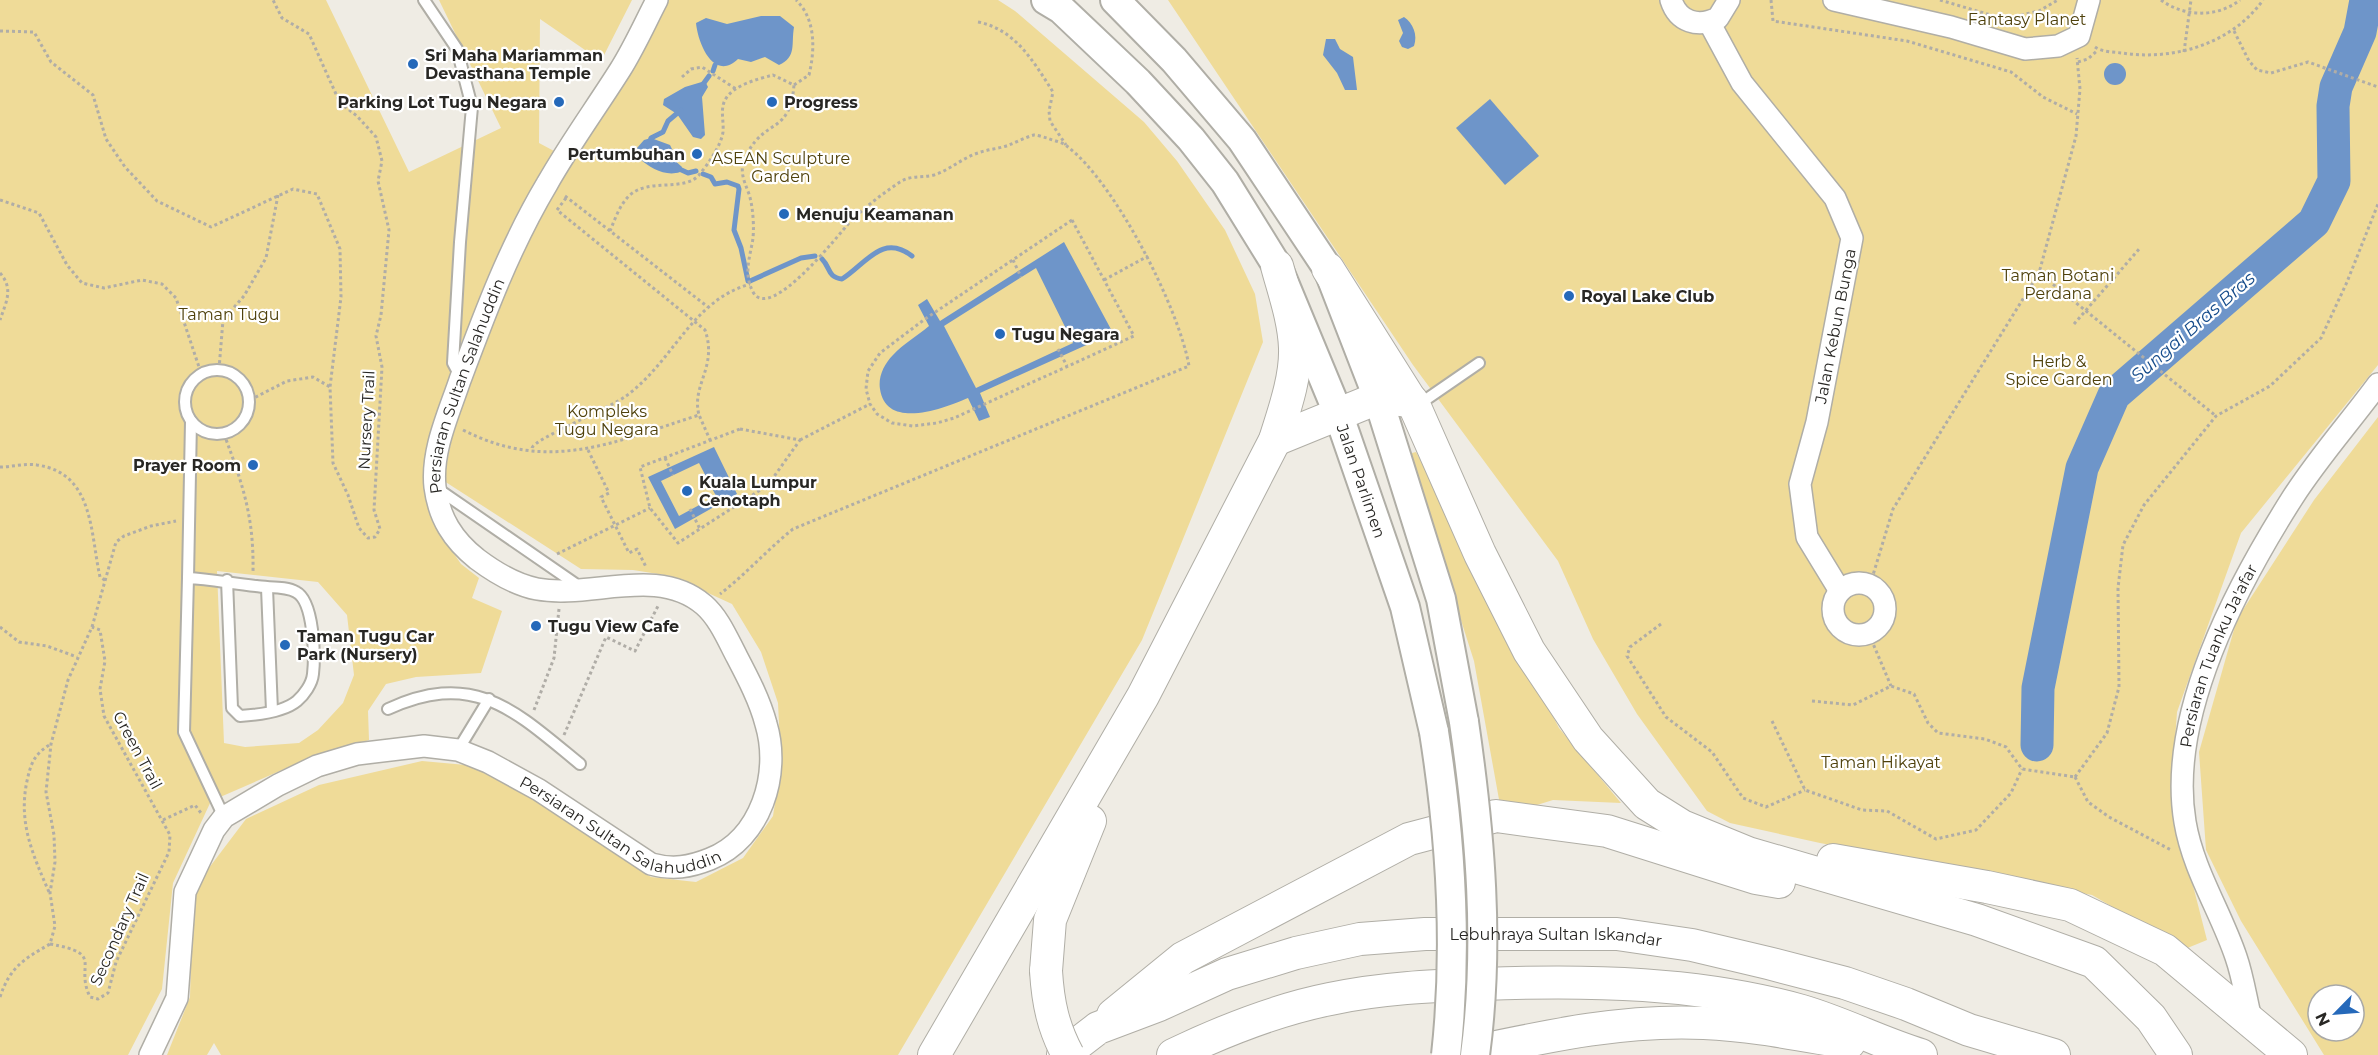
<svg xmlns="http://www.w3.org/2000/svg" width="2378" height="1055" font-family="Montserrat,sans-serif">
	<rect width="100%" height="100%" fill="#efece4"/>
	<g fill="#efdb98" fill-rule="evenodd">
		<path d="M 0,0 L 326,0 L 409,172 L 501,128 L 439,0 L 632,0 L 601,61 L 540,19 L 539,143 L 554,151 L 506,242 L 462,341 L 435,424 L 424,483 L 437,529 L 461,564 L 479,578 L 472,598 L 502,611 L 481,673 L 416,677 L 386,684 L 368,711 L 369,740 L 289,767 L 211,801 L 173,883 L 162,989 L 128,1055 L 0,1055 ZM 217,571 L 318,582 L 347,615 L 354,675 L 343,703 L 318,730 L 299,743 L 245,747 L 224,743 Z"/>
		<path d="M 663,0 L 998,0 L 1015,11 L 1144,122 L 1177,161 L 1225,230 L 1255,294 L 1263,342 L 1142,640 L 898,1055 L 221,1055 L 214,1043 L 207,1055 L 167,1055 L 190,997 L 193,889 L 246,819 L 319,785 L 422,761 L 477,766 L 546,806 L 651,877 L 696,882 L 743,858 L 773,816 L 781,765 L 778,703 L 761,652 L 732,604 L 671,576 L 633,570 L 581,569 L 444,481 C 471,305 574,149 663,0 Z"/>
		<polygon points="1168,0 2378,0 2378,365 2241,533 2177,712 2171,800 2207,940 2185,949 2092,895 1820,843 1730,823 1707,811 1637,714 1593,639 1558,561 1413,365"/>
		<path d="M 2378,417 L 2378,1055 L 2324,1055 L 2241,921 L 2206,850 L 2199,752 L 2237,619 L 2314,500 ZM 2318,995 L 2354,995 L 2354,1031 L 2318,1031 Z"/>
		<polygon points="1416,452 1559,728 1621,803 1553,800 1502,816 1474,661 1408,454"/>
	</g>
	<g fill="#6e95c9" fill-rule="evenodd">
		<path d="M 761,16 L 780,16 L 794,27 C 791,44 797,57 779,65 L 765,57 L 751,62 L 738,59 C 714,82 698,44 696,23 L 706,18 L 727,24 Z"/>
		<path d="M 1404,17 C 1413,23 1418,35 1414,46 L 1408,49 L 1402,47 L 1399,41 L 1403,33 L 1398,20 Z"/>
		<polygon points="1326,39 1335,39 1340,49 1353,57 1357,90 1345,90 1337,73 1323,55"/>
		<circle cx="2115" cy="74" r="11"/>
		<polygon points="705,81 708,87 702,97 705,135 701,139 693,137 677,114 663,105 664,99 685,87"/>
		<polygon points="1490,99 1539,156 1505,185 1456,128"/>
		<path d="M 651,138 L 670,145 L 673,151 L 671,157 L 682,167 L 680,172 C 666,177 650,168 640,159 L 637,148 L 644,140 Z"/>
		<path d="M 1064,242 L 1113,333 L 980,393 L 990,417 L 979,421 L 968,398 C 945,408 886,431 880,389 C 878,377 884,364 893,355 C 903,344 917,336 929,326 L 918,305 L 927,299 L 940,321 ZM 1036,268 L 1073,343 L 976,388 L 944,326 Z"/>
		<path d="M 714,447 L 737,494 L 675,529 L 648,477 ZM 699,463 L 716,496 L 679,516 L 661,481 Z"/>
	</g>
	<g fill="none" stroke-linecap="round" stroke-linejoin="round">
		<g stroke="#6e95c9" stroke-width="5">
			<polyline points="713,71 715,65"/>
			<polyline points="701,87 709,76"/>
			<polyline points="649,145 651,138 663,132 668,121 681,110"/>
			<polyline points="675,167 688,173 696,171"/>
			<polyline points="703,174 711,177 715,184 727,182 738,186 739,189 734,230 741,248 748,281"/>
			<path d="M 822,259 C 831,268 827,277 842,279 C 866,264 882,233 912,256"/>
			<polyline points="750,281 801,258 815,256"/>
		</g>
		<polyline stroke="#6e95c9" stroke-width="33" points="2037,745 2038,688 2082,468 2114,395 2314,222 2334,181 2333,106 2336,87 2360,32 2366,0"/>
		<defs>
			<g id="lane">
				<polyline points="424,0 457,49 472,107 460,242 453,363 461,378"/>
				<circle cx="217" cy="402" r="32"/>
				<polyline points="1418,405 1479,363"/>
				<polyline points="435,487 580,587"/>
				<polyline points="188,578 191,421"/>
				<polyline points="267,588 272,711"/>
				<path d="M 388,709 C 475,669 515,711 580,764"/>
				<polyline points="458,750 489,699"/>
				<path d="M 224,817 L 184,732 L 188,578 C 211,579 233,584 256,586 C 267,588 286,586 296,592 C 314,601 315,656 313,674 C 312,684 304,695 297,701 C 284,712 256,715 240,716 L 232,708 L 227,580"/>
			</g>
			<g id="street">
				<path d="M 1671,0 C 1678,22 1698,28 1718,18 L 1729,0"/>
				<polyline points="1834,0 1951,27 2025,49 2058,46 2079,36 2089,0"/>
				<polyline points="1709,22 1742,83 1835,198 1852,238 1817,422 1800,484 1807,537 1840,591"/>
				<circle cx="1859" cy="609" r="26"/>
				<path id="s1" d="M 2251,1019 C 2246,999 2243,977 2236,957 C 2221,912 2193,870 2185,822 C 2167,715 2237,585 2293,497 C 2318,458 2350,422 2378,384"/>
				<path id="s2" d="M 150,1055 L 177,998 L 185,892 L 214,830 L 224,817 L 278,785 L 317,766 L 357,754 L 424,746 L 458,750 L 488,762 L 539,790 L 651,864 C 673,870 690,867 710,859 C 761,839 781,774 766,724 C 760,701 748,678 737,657 C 728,640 719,618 704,605 C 657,565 591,599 537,589 C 516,585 493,571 477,559 C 453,540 439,518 435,487 C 431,451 449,413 460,380 C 485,313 510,246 547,184 C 569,145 596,108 620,70 C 634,48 645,23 657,0"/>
			</g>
			<g id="secondary">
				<path id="s3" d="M 1046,0 L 1061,9 L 1138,82 L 1191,139 L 1225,182 L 1277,266 L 1338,413 L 1405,607 L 1434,732"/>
				<polyline points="1115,0 1174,60 1242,140 1328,269 1378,398 1441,599 1464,722"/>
			</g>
			<g id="primary">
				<polyline points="1328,269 1415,407 1480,554 1529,651 1588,739 1647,804 1682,826 1748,853 1977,920 2094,962 2151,1018 2176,1055"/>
				<polyline points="1275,440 1378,398 1412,401"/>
				<polyline points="1833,860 1987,887 2070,905 2165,950 2291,1055"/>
				<polyline points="1046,971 1050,920 1090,821"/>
				<polyline points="1113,1015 1183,958 1409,839 1496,816 1607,831 1756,878 1779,882"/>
				<path d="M 934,1055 L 1143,696 L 1275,440 C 1284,411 1296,378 1295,348 C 1294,320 1284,292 1277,266"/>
				<path id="s4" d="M 1063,1055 L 1098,1028 L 1159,1005 L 1227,974 L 1296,953 L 1360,939 L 1425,934 L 1617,934 L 1692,945 L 1768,963 L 1845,983 L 1906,1004 L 1969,1030 L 2054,1055"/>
				<path d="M 1173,1055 C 1223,1031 1275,1010 1330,999 C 1381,988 1431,986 1483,984 C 1589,980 1699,982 1802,1011 C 1843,1023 1881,1043 1921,1055"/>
				<path d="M 1458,1055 C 1539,1038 1620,1019 1704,1023 C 1753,1025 1801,1035 1849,1043"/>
			</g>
		</defs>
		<use href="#lane" stroke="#b0aea6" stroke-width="14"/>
		<use href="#street" stroke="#b0aea6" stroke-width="24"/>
		<use href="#secondary" stroke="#b0aea6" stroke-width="32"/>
		<use href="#primary" stroke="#b0aea6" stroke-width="34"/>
		<g stroke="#b0ada7" stroke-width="3" stroke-dasharray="3 3" stroke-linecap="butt">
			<polyline points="1771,0 1773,21 1907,41 2011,72 2043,97 2077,114"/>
			<polyline points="1940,0 2004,19 2039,11 2058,0"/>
			<path d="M 2161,0 C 2184,17 2217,18 2240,0"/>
			<path d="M 978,22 C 1015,29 1034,62 1053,92 L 1049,111 L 1050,121 L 1066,145"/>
			<polyline points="0,31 34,32 51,62 93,95 106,139 125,167 157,201 211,227 293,189 317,194 340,249 341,297 330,387 333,463 348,495 359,528 368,538 375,537 380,529 374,510 382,367 376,336 381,315 389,230 378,181 382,161 376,137 357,116 340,103 309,34 282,18 273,0"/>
			<polyline points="2234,31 2249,61 2257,70 2271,73 2308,62 2378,87"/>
			<path d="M 2095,47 C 2102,52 2113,52 2122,53 C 2173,61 2232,44 2263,0"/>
			<polyline points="2184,52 2191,0"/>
			<polyline points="2078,62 2088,59 2098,50"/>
			<polyline points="682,77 691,69 702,67 736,89"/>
			<path d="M 794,85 L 809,75 C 815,50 816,19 796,0"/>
			<polyline points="565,196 708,307"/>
			<path d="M 566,198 L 557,210 L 705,330 C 718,367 691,385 699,415"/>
			<polyline points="0,200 39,213 67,265 82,283 104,288 142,280 162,284 176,298 201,373"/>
			<polygon points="1072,220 1134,336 954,418 937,423 913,426 892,423 877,414 870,404 866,389 868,371 880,353 925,319"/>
			<path d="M 610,231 C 615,219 620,204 630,195 C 649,178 684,192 699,175 C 708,164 721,146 723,132 C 724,121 720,110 725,100 C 733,85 758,79 773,75 L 794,85 C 790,134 767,118 748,152 C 738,169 743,178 749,194 C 753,206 755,231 752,244 C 749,260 744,275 753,292 C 770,323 838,235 850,222 C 865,207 882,194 900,182 C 911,175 921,178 934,175 C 950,170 962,158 978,153 C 988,149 999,149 1009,145 C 1017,142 1026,137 1034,135 C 1038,135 1043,137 1047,138 C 1054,141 1063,142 1068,147 C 1115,183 1179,308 1189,366 L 793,529 C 767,550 746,574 720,594"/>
			<polyline points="1013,260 1021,277"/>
			<path d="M 0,273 C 14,289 6,302 0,320"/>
			<polyline points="2039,273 2216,416"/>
			<polyline points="1104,280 1148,256"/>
			<polyline points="2074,324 2140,248"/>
			<polyline points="1058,349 1067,366"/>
			<polyline points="219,369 223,320 244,296 266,258 278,195"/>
			<polyline points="250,400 287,381 313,377 330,387"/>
			<polygon points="740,429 800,440 768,485 678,543 650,508 640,467"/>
			<path d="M 463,430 C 549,474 614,442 699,415 L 710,440"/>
			<path d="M 224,434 C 243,485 254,517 253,572"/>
			<polyline points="800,440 870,404"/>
			<path d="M 532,448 C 534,439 612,407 626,396 C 674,361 691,301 750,284"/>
			<polyline points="588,450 609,493 601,497 629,553 637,549 646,567"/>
			<polyline points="665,458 673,475"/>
			<path d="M 0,467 C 12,467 26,463 37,465 C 94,473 90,532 100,577 L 106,581"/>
			<polyline points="690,509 700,529"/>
			<polyline points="557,554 650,508"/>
			<polyline points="1870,585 1893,509 2039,273 2076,136 2080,89 2077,58"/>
			<polyline points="1661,624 1630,647 1627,656 1666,717 1712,752 1743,798 1766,807 1805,790"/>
			<polyline points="0,627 19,642 47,646 77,657"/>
			<polyline points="1869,634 1891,686"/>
			<polyline points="1812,701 1853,705 1891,686 1914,694 1928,723 1938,733 1985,739 2006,747 2022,769 2075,777"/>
			<polyline points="534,710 554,658 559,609"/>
			<polyline points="1772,721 1805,790 1862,810 1887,811 1936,839 1976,830 2011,793 2022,769"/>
			<polyline points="564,735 606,637 635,651 658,606"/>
			<polyline points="2075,777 2107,733 2119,687 2118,588 2123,545 2144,505 2216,416 2270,386 2321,338 2347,282 2378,204"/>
			<polyline points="2075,777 2088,802 2109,817 2171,850"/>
			<polyline points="163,820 195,805 201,813"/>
			<path d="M 49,892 C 33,855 18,823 27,781 C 31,763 34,754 51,744"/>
			<path d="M 50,944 C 106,954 74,964 90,997 L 98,999 L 108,993 L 116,962 L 169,852 L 170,835 L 104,716 L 100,689 L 105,661 L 100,630 L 92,627"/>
			<path d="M 0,997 C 10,967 24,959 50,944 L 55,926 L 50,893 L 55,862 L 54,835 L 46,792 L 51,744 L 68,680 L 92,627 L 116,542 L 124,536 L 151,526 L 176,521"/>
		</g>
		<use href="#lane" stroke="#fff" stroke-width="10"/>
		<use href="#street" stroke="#fff" stroke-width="21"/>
		<use href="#secondary" stroke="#fff" stroke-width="28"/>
		<use href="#primary" stroke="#fff" stroke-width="32"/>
		<defs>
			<g id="secondary-bridge">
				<path d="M 1464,722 C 1480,832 1490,944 1475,1055"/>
				<path d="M 1434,732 C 1451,839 1458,947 1446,1055"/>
			</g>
			<path id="primary-bridge" d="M 1046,971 C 1048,1003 1053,1027 1068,1055"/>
		</defs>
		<use href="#secondary-bridge" stroke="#b0aea6" stroke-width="32" stroke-linecap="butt"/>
		<use href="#primary-bridge" stroke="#b0aea6" stroke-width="34" stroke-linecap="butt"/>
		<use href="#secondary-bridge" stroke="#fff" stroke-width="28"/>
		<use href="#primary-bridge" stroke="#fff" stroke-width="32"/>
	</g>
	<g fill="#2569ba" stroke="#fff" stroke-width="2">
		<circle cx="413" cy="64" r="6"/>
		<circle cx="559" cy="102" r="6"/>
		<circle cx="772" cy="102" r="6"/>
		<circle cx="697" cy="154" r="6"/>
		<circle cx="784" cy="214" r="6"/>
		<circle cx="1569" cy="296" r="6"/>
		<circle cx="1000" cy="334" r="6"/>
		<circle cx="253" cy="465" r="6"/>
		<circle cx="687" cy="491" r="6"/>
		<circle cx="536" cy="626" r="6"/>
		<circle cx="285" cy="645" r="6"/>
	</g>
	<g text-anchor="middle" stroke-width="4.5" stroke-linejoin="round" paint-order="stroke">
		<g font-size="16" fill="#4f410b" stroke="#fff">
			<text x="2027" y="25">Fantasy Planet</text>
			<text x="781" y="164">ASEAN Sculpture<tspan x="781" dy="18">Garden</tspan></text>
			<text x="2058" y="281">Taman Botani<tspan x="2058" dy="18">Perdana</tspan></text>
			<text x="229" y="320">Taman Tugu</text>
			<text x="2059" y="367">Herb &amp;<tspan x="2059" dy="18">Spice Garden</tspan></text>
			<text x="607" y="417">Kompleks<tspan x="607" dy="18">Tugu Negara</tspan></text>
			<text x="1881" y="768">Taman Hikayat</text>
		</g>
		<g font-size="16" font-weight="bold" fill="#282724" stroke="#fff" text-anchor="start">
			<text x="425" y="61">Sri Maha Mariamman<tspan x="425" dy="18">Devasthana Temple</tspan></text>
			<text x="547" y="108" text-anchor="end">Parking Lot Tugu Negara</text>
			<text x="784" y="108">Progress</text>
			<text x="685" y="160" text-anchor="end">Pertumbuhan</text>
			<text x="796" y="220">Menuju Keamanan</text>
			<text x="1581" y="302">Royal Lake Club</text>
			<text x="1012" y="340">Tugu Negara</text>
			<text x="241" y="471" text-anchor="end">Prayer Room</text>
			<text x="699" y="488">Kuala Lumpur<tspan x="699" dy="18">Cenotaph</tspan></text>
			<text x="548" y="632">Tugu View Cafe</text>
			<text x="297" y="642">Taman Tugu Car<tspan x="297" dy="18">Park (Nursery)</tspan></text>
		</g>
		<g font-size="16" fill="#282724" stroke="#fff">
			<text transform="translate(1835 326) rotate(-79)" y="6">Jalan Kebun Bunga</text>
			<text dy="6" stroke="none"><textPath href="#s2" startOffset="1515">Persiaran Sultan Salahuddin</textPath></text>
			<text transform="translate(366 420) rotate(-87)" y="6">Nursery Trail</text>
			<text dy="6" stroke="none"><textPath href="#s3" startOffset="586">Jalan Parlimen</textPath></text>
			<text dy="6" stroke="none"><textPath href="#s1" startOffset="381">Persiaran Tuanku Ja'afar</textPath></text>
			<text transform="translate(138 750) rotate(62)" y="6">Green Trail</text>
			<text dy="6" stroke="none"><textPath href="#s2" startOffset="687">Persiaran Sultan Salahuddin</textPath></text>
			<text transform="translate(119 929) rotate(-66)" y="6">Secondary Trail</text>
			<text dy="6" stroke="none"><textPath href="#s4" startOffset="518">Lebuhraya Sultan Iskandar</textPath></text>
		</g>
		<g font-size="18" font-style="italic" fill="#164c8b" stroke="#fff">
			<text transform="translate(2193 327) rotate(-41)" y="6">Sungai Bras Bras</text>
		</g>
	</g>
	<g transform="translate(2336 1013) rotate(245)"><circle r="28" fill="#ffffff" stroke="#a9a9a7" stroke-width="1.5"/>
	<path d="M0-4.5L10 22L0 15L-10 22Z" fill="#2569ba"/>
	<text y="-9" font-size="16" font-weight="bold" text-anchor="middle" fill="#282724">N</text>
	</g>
</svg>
